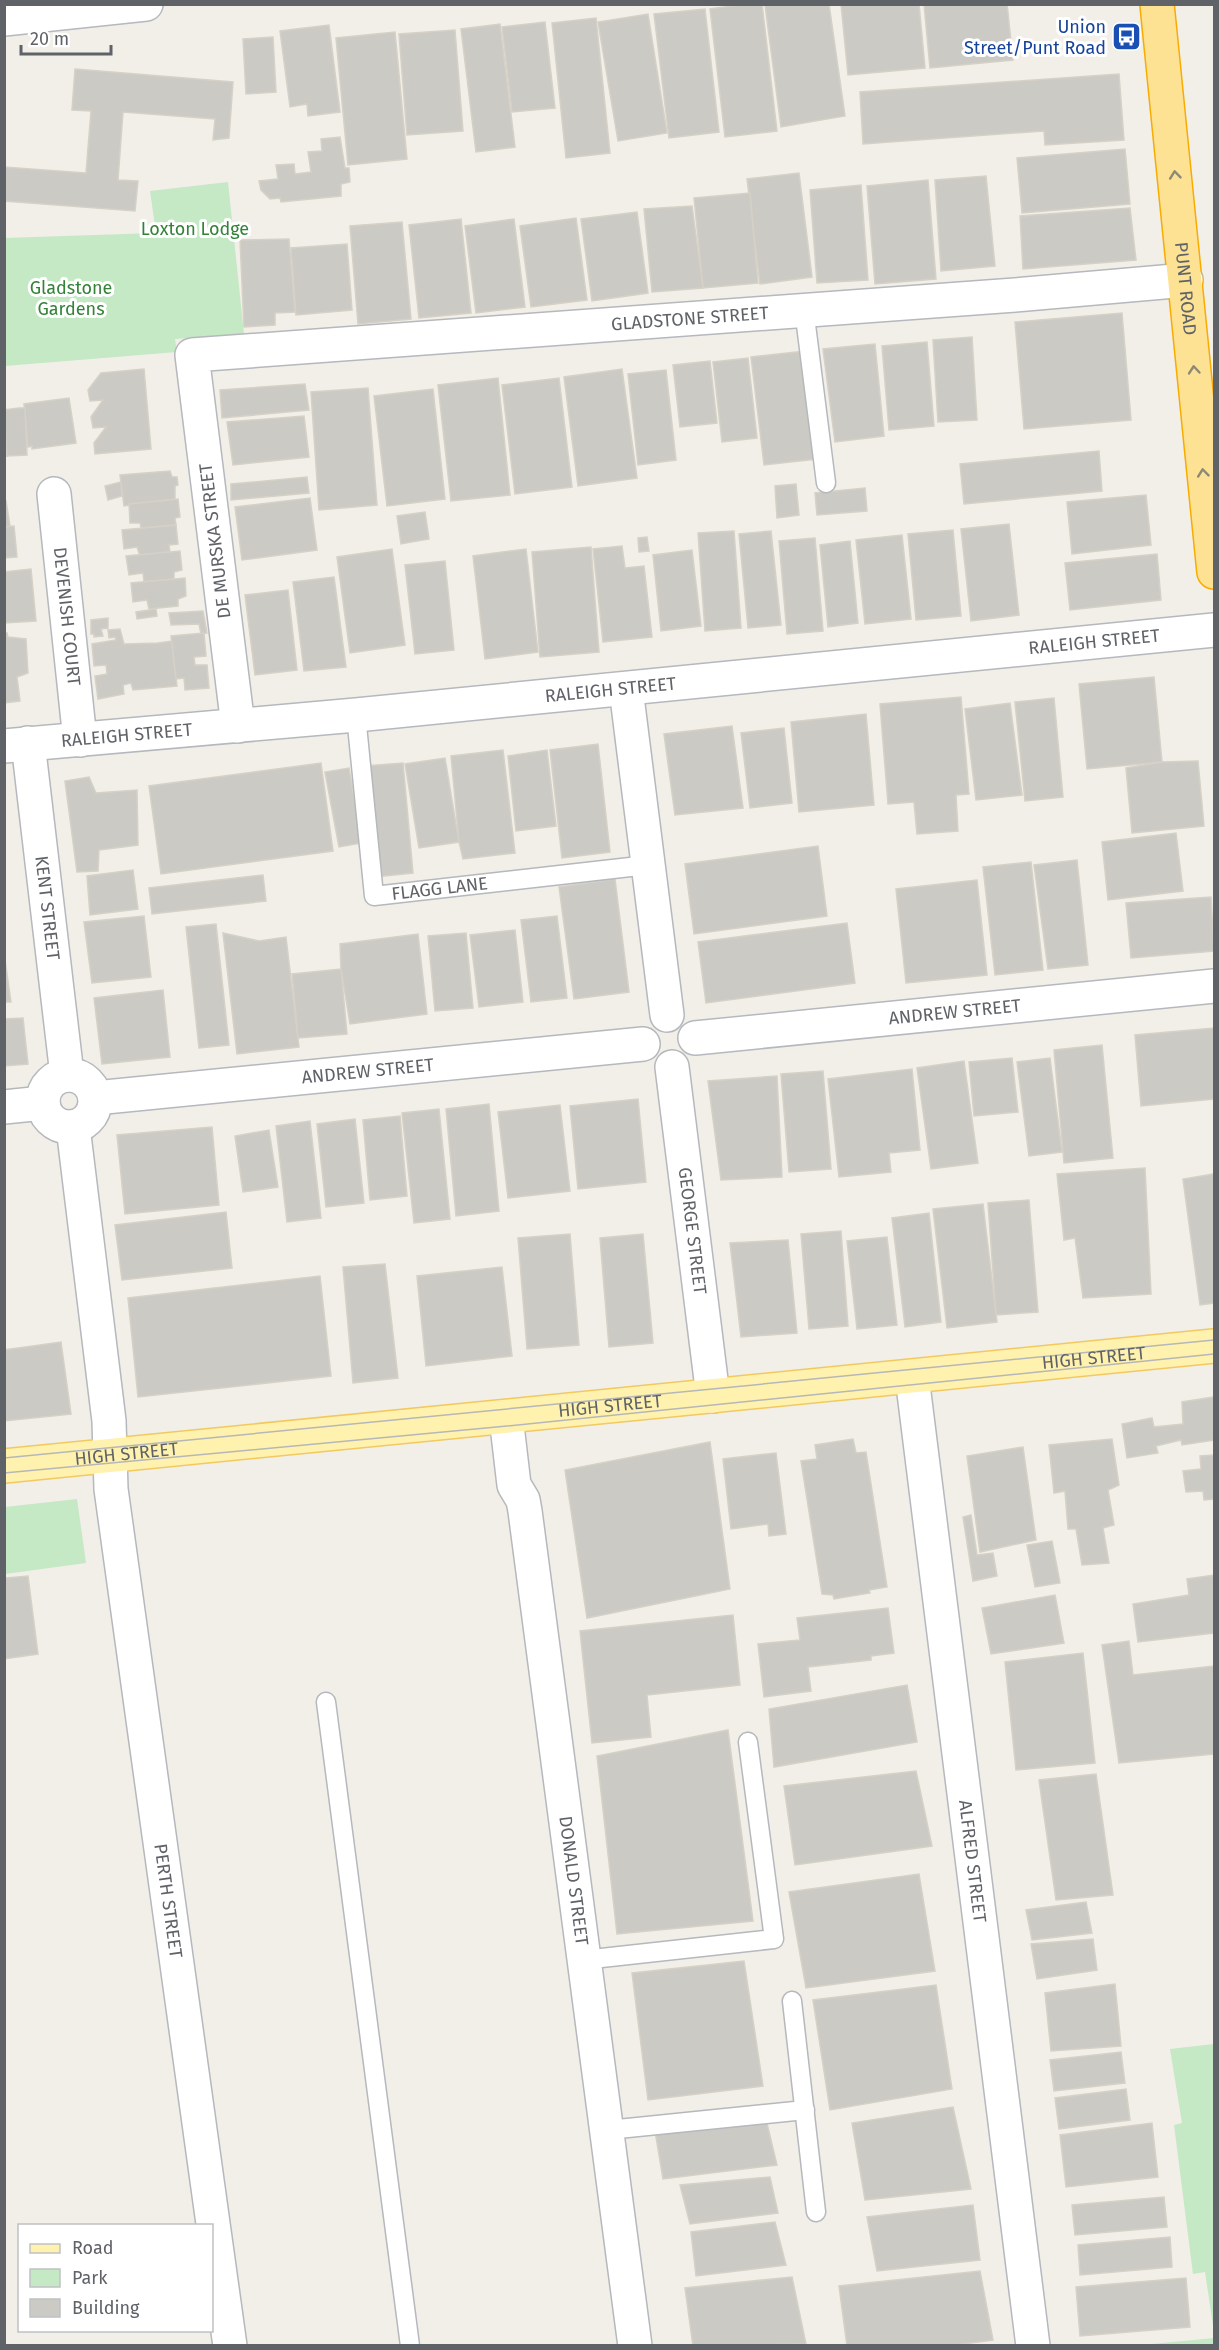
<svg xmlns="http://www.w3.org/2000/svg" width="1219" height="2350" font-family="'Fira Sans',sans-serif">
	<rect width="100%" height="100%" fill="#f1efe8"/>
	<g fill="#c5e8c5">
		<polygon points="228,182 244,334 175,339 177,352 5,366 4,238 156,233 150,191"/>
		<polygon points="77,1499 86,1563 5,1574 5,1507"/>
		<polygon points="1214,2044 1214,2332 1205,2272 1193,2274 1174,2125 1182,2123 1170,2049"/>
		<polygon points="1214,2338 1214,2345 1142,2345"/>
	</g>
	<g fill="#cccac5" stroke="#d6d1c6" stroke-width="1.5">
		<polygon points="747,4 762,4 777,131 725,137 710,9"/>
		<polygon points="829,4 845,116 781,127 765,5"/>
		<polygon points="841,4 919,4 925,68 848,75"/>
		<polygon points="924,4 1007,4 1013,60 930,68"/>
		<polygon points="705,9 719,132 669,138 654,14"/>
		<polygon points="648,14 667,133 618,141 598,22"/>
		<polygon points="596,18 610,153 566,158 552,23"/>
		<polygon points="545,22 555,108 512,112 502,27"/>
		<polygon points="500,24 515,147 476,152 461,29"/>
		<polygon points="329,25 340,112 308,116 307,104 290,107 280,31"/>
		<polygon points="455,30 463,131 407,135 399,34"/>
		<polygon points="395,32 407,159 348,165 336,38"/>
		<polygon points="273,37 276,92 246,94 243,39"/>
		<polygon points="75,69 233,82 229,138 213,140 215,119 123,112 118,180 138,181 135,211 4,201 4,167 86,173 91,111 72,110"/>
		<polygon points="1119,74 1124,140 1045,145 1044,131 863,144 860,92"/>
		<polygon points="340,137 345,168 349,168 350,182 341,184 341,196 281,202 280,198 270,199 261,190 259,181 278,179 276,165 294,164 295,174 311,172 308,152 322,151 321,139"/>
		<polygon points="1125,149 1130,204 1022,213 1017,158"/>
		<polygon points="799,173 812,277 760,284 747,179"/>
		<polygon points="986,176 995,266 941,271 935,180"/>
		<polygon points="928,180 936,279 875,284 867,186"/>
		<polygon points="861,185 868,280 817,283 810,190"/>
		<polygon points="750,193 758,283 703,288 694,198"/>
		<polygon points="692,206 703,288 652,292 644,209"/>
		<polygon points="1130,208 1136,260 1023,269 1020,216"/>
		<polygon points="637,212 648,293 592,301 581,219"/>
		<polygon points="576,218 587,300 531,307 520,226"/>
		<polygon points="461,219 471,313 419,318 409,225"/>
		<polygon points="514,219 525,307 476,313 465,226"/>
		<polygon points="402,222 411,319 358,324 350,226"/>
		<polygon points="289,239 295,312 275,313 275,325 244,327 240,240"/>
		<polygon points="347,244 352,310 296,315 291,248"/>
		<polygon points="1122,313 1131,420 1024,429 1015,322"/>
		<polygon points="972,337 977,420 938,422 933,340"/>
		<polygon points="927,342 934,426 889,430 882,346"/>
		<polygon points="875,344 884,436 835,442 823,349"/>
		<polygon points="805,351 817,459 764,465 751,357"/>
		<polygon points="748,358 757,438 722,442 713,362"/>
		<polygon points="710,361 717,423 680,427 673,365"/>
		<polygon points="144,369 151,449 95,454 94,443 106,427 93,428 91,417 103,400 90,401 88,390 101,373"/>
		<polygon points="622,369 637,478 578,486 564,377"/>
		<polygon points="666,370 676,460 638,465 628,374"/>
		<polygon points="498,378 510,495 451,501 438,385"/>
		<polygon points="559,378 572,487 515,494 502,385"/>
		<polygon points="305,384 309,410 222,418 220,390"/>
		<polygon points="368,388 377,505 319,510 311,392"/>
		<polygon points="433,389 445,499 387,506 374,396"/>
		<polygon points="69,398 76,443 32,449 32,446 28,447 24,404"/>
		<polygon points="19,408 25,408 27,455 7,456 4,410"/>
		<polygon points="304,416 309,457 233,465 227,422"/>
		<polygon points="4,428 7,456 4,456"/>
		<polygon points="1099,451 1102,491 964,504 960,464"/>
		<polygon points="170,471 172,477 177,477 178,485 175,486 175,499 124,506 120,475"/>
		<polygon points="307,477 309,493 231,500 231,484"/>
		<polygon points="121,482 122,496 108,500 105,486"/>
		<polygon points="796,484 799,515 777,518 775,486"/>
		<polygon points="865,488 867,511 817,515 815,493"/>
		<polygon points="1146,495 1151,545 1072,554 1067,502"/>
		<polygon points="310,498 317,550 242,560 235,507"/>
		<polygon points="178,499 180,517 175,518 176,525 141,528 140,523 130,523 129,504"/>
		<polygon points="4,501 6,501 10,526 4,527"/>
		<polygon points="425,512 429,539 401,544 397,516"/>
		<polygon points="1009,524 1019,615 971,621 961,529"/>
		<polygon points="176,525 178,544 169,545 170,552 140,556 137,547 124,549 122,530"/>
		<polygon points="14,526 17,557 4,558 4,527"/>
		<polygon points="953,530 961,616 916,620 908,534"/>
		<polygon points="734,531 741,628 705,631 698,533"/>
		<polygon points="771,531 781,625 748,628 739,534"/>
		<polygon points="902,535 911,619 865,624 856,540"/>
		<polygon points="647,537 649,551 639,552 638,538"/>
		<polygon points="815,538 823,631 787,634 779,541"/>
		<polygon points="850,541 858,623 828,627 820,545"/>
		<polygon points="622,546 625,568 644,566 652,637 603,642 593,549"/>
		<polygon points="591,547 599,652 540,657 532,552"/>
		<polygon points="392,549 405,645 350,653 337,557"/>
		<polygon points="526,549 538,652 485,659 473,556"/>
		<polygon points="692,550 701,626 661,631 653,555"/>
		<polygon points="180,551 182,570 174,572 174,579 144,582 143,573 129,575 126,556"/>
		<polygon points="1157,554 1161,600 1070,610 1065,563"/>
		<polygon points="445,561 454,650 415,654 405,565"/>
		<polygon points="31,569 36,621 4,623 4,572"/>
		<polygon points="334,577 346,667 304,671 293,582"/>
		<polygon points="185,578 186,596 178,599 178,606 149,609 147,600 133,602 131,583"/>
		<polygon points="288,590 297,670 255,675 245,595"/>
		<polygon points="156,609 157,616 137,619 136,612"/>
		<polygon points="203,611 207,633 201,634 199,624 171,625 169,613"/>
		<polygon points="108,618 108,628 101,629 103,636 94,637 94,634 91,634 91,620"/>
		<polygon points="120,629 124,644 158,643 172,641 177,686 133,690 131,683 123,685 124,694 98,699 95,676 107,674 106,665 94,666 92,644 116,640 115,637 109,638 108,630"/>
		<polygon points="4,633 7,633 8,637 26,639 28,673 17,677 20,701 4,703"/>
		<polygon points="204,633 206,656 194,657 195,665 207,665 209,688 185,690 184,678 176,679 171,636"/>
		<polygon points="1154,677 1162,762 1087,769 1079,684"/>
		<polygon points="961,697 969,794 956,795 958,831 917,834 914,802 888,804 880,704"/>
		<polygon points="1054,698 1063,797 1025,801 1015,702"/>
		<polygon points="1010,703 1022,795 976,800 965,709"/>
		<polygon points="866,714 874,805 799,812 791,722"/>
		<polygon points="732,726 743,808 675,815 664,734"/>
		<polygon points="784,728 792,803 750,808 741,733"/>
		<polygon points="598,744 610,852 562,858 550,750"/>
		<polygon points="503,750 515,853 463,859 459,842 451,756"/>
		<polygon points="547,750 556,826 516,831 508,756"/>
		<polygon points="445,758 459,842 419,848 405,764"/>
		<polygon points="1198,761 1204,826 1132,833 1126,768 1162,762"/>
		<polygon points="321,763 333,851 161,874 149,786"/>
		<polygon points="403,763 413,873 375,877 365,766"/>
		<polygon points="349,768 362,843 339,847 325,772"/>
		<polygon points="89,777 96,793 137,790 138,845 99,850 98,871 77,872 65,781"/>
		<polygon points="1176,833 1183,891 1108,900 1102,842"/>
		<polygon points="818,846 827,916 694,934 685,864"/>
		<polygon points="1077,860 1088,965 1048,969 1034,865"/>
		<polygon points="1031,862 1043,970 995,975 983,867"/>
		<polygon points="133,870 138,909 90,915 87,876"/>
		<polygon points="263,875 266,901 152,914 149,888"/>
		<polygon points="615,879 629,992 574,999 559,887"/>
		<polygon points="977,880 987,975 906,983 896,889"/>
		<polygon points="1211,897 1214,951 1131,958 1126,903"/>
		<polygon points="144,916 151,977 92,983 84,922"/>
		<polygon points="557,916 567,998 531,1002 521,920"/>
		<polygon points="847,923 855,983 706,1003 698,942"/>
		<polygon points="216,924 229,1045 199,1048 186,927"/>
		<polygon points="515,930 523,1002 479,1007 470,935"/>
		<polygon points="223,933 259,941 286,937 299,1047 237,1054"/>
		<polygon points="466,933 473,1008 435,1011 428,936"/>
		<polygon points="418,934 427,1014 350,1024 341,969 340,944"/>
		<polygon points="4,953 11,1002 4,1002"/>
		<polygon points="341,969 347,1034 298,1038 292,974"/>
		<polygon points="163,990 170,1057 102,1064 94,998"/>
		<polygon points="23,1018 28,1064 4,1066 4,1019"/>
		<polygon points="1214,1028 1214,1099 1141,1106 1135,1035"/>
		<polygon points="1102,1045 1113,1158 1064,1163 1054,1050"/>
		<polygon points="1012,1058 1018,1112 974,1116 969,1062"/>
		<polygon points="1050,1058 1062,1152 1029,1156 1017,1062"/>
		<polygon points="964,1061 978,1163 931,1169 917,1068"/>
		<polygon points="912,1069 920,1150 889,1153 891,1172 839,1177 828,1079"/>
		<polygon points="823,1071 831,1169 789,1172 781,1074"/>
		<polygon points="777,1076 782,1177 721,1180 708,1081"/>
		<polygon points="638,1099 646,1182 578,1189 570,1106"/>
		<polygon points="489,1104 499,1211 456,1216 446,1109"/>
		<polygon points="560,1105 570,1191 508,1198 498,1112"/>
		<polygon points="439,1109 450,1219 414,1223 402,1113"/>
		<polygon points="400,1116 407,1196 370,1200 363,1120"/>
		<polygon points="355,1119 364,1203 326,1207 317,1124"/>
		<polygon points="310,1121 321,1218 287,1222 276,1126"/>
		<polygon points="212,1127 219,1205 125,1214 117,1135"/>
		<polygon points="269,1130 278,1187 243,1192 235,1136"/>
		<polygon points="1145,1168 1151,1294 1083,1298 1075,1238 1064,1240 1057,1174"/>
		<polygon points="1214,1174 1214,1303 1200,1305 1183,1179"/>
		<polygon points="1029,1200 1038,1312 996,1315 988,1203"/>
		<polygon points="983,1204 997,1322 947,1328 933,1209"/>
		<polygon points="226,1212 232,1268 122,1280 115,1225"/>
		<polygon points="929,1213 941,1322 905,1327 892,1218"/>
		<polygon points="841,1231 848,1326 809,1329 801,1234"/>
		<polygon points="570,1234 579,1345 527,1349 518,1238"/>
		<polygon points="643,1234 653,1343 609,1347 600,1238"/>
		<polygon points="887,1237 897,1325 857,1329 847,1241"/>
		<polygon points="788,1240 797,1333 741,1337 730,1243"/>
		<polygon points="385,1264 398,1378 353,1383 343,1267"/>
		<polygon points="502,1267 512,1356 426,1366 417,1276"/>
		<polygon points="320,1276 331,1376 138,1397 128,1298"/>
		<polygon points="61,1342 71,1414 4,1421 4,1350"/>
		<polygon points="1214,1397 1214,1440 1182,1445 1181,1440 1156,1446 1158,1453 1127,1458 1122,1424 1152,1418 1154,1427 1183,1424 1182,1402"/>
		<polygon points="853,1439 856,1453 866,1452 887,1587 869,1590 870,1593 834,1599 833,1595 822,1594 801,1461 817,1459 815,1445"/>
		<polygon points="1112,1439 1119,1485 1108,1490 1114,1525 1103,1528 1109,1563 1082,1565 1076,1529 1068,1529 1065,1491 1054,1493 1049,1445"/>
		<polygon points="710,1442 730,1589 587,1618 565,1470"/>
		<polygon points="1023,1447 1036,1540 980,1552 967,1456"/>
		<polygon points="776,1453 786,1534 769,1536 768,1524 731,1529 723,1459"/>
		<polygon points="1214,1455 1214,1499 1204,1500 1203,1491 1186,1492 1183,1471 1201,1469 1200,1456"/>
		<polygon points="971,1515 977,1555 993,1553 997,1576 973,1581 963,1517"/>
		<polygon points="1052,1541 1060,1583 1035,1587 1027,1545"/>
		<polygon points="4,1575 6,1578 28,1576 38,1654 4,1659"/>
		<polygon points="1214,1575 1214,1633 1138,1642 1133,1604 1189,1595 1187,1579"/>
		<polygon points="1055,1595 1064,1643 991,1654 982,1608"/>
		<polygon points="888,1608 894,1653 871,1656 871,1660 808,1667 811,1691 764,1697 758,1644 800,1640 797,1618"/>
		<polygon points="733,1615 740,1685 647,1695 651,1737 592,1743 580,1631"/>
		<polygon points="1129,1641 1133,1675 1214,1666 1214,1754 1119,1763 1102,1645"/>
		<polygon points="1083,1653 1095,1763 1016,1770 1005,1662"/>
		<polygon points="907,1685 917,1742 774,1767 769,1709"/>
		<polygon points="728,1730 753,1921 617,1934 597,1756"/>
		<polygon points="916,1771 932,1846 795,1865 784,1786"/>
		<polygon points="1096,1774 1113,1895 1056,1900 1039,1780"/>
		<polygon points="919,1874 935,1971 806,1988 789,1892"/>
		<polygon points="1086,1902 1092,1933 1032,1940 1026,1910"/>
		<polygon points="1093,1939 1097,1970 1037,1979 1031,1944"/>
		<polygon points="744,1961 763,2086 648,2100 632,1973"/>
		<polygon points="1115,1984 1121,2046 1051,2051 1045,1993"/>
		<polygon points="936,1985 952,2089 830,2110 813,2000"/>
		<polygon points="1121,2052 1125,2083 1054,2091 1050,2060"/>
		<polygon points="1126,2089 1130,2120 1059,2129 1055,2098"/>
		<polygon points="953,2107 971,2189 865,2200 852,2123"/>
		<polygon points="765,2115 777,2165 663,2179 655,2131"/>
		<polygon points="1152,2123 1158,2177 1066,2187 1060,2135"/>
		<polygon points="770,2177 778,2213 690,2224 680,2185"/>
		<polygon points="1164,2197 1167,2227 1075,2235 1072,2205"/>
		<polygon points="973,2205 980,2260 877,2271 867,2217"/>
		<polygon points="775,2222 786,2265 696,2276 691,2232"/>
		<polygon points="1170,2237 1172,2267 1080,2275 1078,2245"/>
		<polygon points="980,2271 993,2340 947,2346 847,2346 839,2286"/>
		<polygon points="792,2277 806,2344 693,2346 685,2288"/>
		<polygon points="1186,2278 1190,2327 1080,2336 1076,2287"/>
	</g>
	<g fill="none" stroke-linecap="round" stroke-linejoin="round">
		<defs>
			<g id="lane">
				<polyline points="804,309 826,483"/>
				<path id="s1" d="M 356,715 L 374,896 L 648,865"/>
				<polyline points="326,1702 410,2346"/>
				<polyline points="583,1960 774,1939 748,1742"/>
				<polyline points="792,2001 816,2212"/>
				<polyline points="608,2130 805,2110"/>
			</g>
			<g id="street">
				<polyline points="4,19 146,4"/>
				<path id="s2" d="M 54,494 L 80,740"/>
				<polyline points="626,689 667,1015"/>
				<path id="s3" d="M 238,726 L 192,355 L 1015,295 L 1186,280"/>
				<path id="s4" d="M 28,743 L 67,1075"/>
				<path id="s5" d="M 4,746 L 356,715 L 1214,630"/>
				<path id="s6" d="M 695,1038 L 1214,986"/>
				<path id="s7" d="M 672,1067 L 713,1396"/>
				<circle cx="69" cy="1101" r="26"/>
				<path id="s8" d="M 95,1098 L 643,1044"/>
				<polyline points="4,1107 43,1103"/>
				<path id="s9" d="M 73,1127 L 109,1421 L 111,1489 L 230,2346"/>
				<path id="s10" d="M 912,1377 L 1033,2346"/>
				<path id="s11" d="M 506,1417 L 514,1485 L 523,1500 L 525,1511 L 635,2346"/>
			</g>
			<g id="primary">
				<path id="s12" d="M 4,1466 L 1214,1346"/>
			</g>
			<g id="highway">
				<path id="s13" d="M 1157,4 L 1214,572"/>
			</g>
		</defs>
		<use href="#lane" stroke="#b5b8bc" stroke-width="21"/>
		<use href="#street" stroke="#b5b8bc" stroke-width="36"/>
		<use href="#primary" stroke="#f2c960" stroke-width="36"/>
		<use href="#highway" stroke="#f9ab00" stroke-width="36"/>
		<use href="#lane" stroke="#fff" stroke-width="18"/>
		<use href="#street" stroke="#fff" stroke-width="33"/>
		<use href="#primary" stroke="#fff2af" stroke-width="33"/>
		<use href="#highway" stroke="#fde293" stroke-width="33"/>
		<g stroke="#b6b7b8" stroke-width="1.5">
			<polyline points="4,1458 1214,1340"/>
			<polyline points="4,1473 507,1426 1214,1354"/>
		</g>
	</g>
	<defs><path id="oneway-chevron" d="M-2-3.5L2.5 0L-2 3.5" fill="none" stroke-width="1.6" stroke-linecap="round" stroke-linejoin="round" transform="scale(1.5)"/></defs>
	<g stroke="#8e8975">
		<use href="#oneway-chevron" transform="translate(1175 175) rotate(-96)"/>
		<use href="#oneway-chevron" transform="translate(1194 370) rotate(-95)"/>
		<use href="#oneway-chevron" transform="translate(1203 473) rotate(-96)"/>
	</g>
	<defs>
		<symbol id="bus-square" viewBox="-11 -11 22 22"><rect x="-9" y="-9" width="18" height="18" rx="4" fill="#1a4fb4" stroke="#fff"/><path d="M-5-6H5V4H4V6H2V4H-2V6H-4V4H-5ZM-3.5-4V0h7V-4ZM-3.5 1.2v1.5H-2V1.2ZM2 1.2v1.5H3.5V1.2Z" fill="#fff"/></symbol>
	</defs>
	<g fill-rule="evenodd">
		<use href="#bus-square" x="1110" y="20" width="33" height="33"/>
	</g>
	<g text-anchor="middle" stroke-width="6" stroke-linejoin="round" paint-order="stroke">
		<g font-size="18" fill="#164399" stroke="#fff" text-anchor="end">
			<text x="1106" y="33">Union<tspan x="1106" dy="21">Street/Punt Road</tspan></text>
		</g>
		<g font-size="18" fill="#348238" stroke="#fff">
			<text x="195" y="235">Loxton Lodge</text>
			<text x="71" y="294">Gladstone<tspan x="71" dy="21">Gardens</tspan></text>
		</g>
		<g font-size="18" fill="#5f6368" stroke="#fff">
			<text dy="6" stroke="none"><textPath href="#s13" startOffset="286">PUNT ROAD</textPath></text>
			<text dy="6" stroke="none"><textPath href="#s3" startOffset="873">GLADSTONE STREET</textPath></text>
			<text transform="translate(215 541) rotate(-97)" y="6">DE MURSKA STREET</text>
			<text dy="6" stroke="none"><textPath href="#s2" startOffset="123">DEVENISH COURT</textPath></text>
			<text dy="6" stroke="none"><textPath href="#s5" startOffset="1095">RALEIGH STREET</textPath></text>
			<text dy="6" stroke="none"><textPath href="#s5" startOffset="609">RALEIGH STREET</textPath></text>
			<text dy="6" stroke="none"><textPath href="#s5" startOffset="123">RALEIGH STREET</textPath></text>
			<text dy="6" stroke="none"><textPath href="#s1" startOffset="248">FLAGG LANE</textPath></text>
			<text dy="6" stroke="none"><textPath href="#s4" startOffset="166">KENT STREET</textPath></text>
			<text dy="6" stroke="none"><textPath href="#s6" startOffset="261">ANDREW STREET</textPath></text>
			<text dy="6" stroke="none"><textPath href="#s8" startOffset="274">ANDREW STREET</textPath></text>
			<text dy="6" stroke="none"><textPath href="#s7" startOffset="165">GEORGE STREET</textPath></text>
			<text dy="6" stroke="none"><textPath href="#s12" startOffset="1095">HIGH STREET</textPath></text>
			<text dy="6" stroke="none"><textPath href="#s12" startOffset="609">HIGH STREET</textPath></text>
			<text dy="6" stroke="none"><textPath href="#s12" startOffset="123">HIGH STREET</textPath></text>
			<text dy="6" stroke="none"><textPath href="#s10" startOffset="488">ALFRED STREET</textPath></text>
			<text dy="6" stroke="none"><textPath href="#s11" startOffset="470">DONALD STREET</textPath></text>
			<text dy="6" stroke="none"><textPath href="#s9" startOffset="780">PERTH STREET</textPath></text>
		</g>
	</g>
	<rect width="1219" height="2350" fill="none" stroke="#5f6368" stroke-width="12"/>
	<rect x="18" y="2224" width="195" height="108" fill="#ffffff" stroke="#bfc1c3" stroke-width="1.5"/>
	<rect x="30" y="2244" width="30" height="9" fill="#fff2af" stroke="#bfc1c3" stroke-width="1.5"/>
	<text x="72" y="2254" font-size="18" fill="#5f6368">Road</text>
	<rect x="30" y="2269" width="30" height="18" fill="#c5e8c5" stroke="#bfc1c3" stroke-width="1.5"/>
	<text x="72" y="2284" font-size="18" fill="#5f6368">Park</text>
	<rect x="30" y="2299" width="30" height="18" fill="#cccac5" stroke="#bfc1c3" stroke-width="1.5"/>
	<text x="72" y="2314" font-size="18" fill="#5f6368">Building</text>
	<path d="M21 45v9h90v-9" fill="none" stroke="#5f6368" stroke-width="3"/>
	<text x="30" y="45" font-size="18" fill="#5f6368" stroke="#ffffff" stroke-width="4.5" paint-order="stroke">20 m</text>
</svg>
